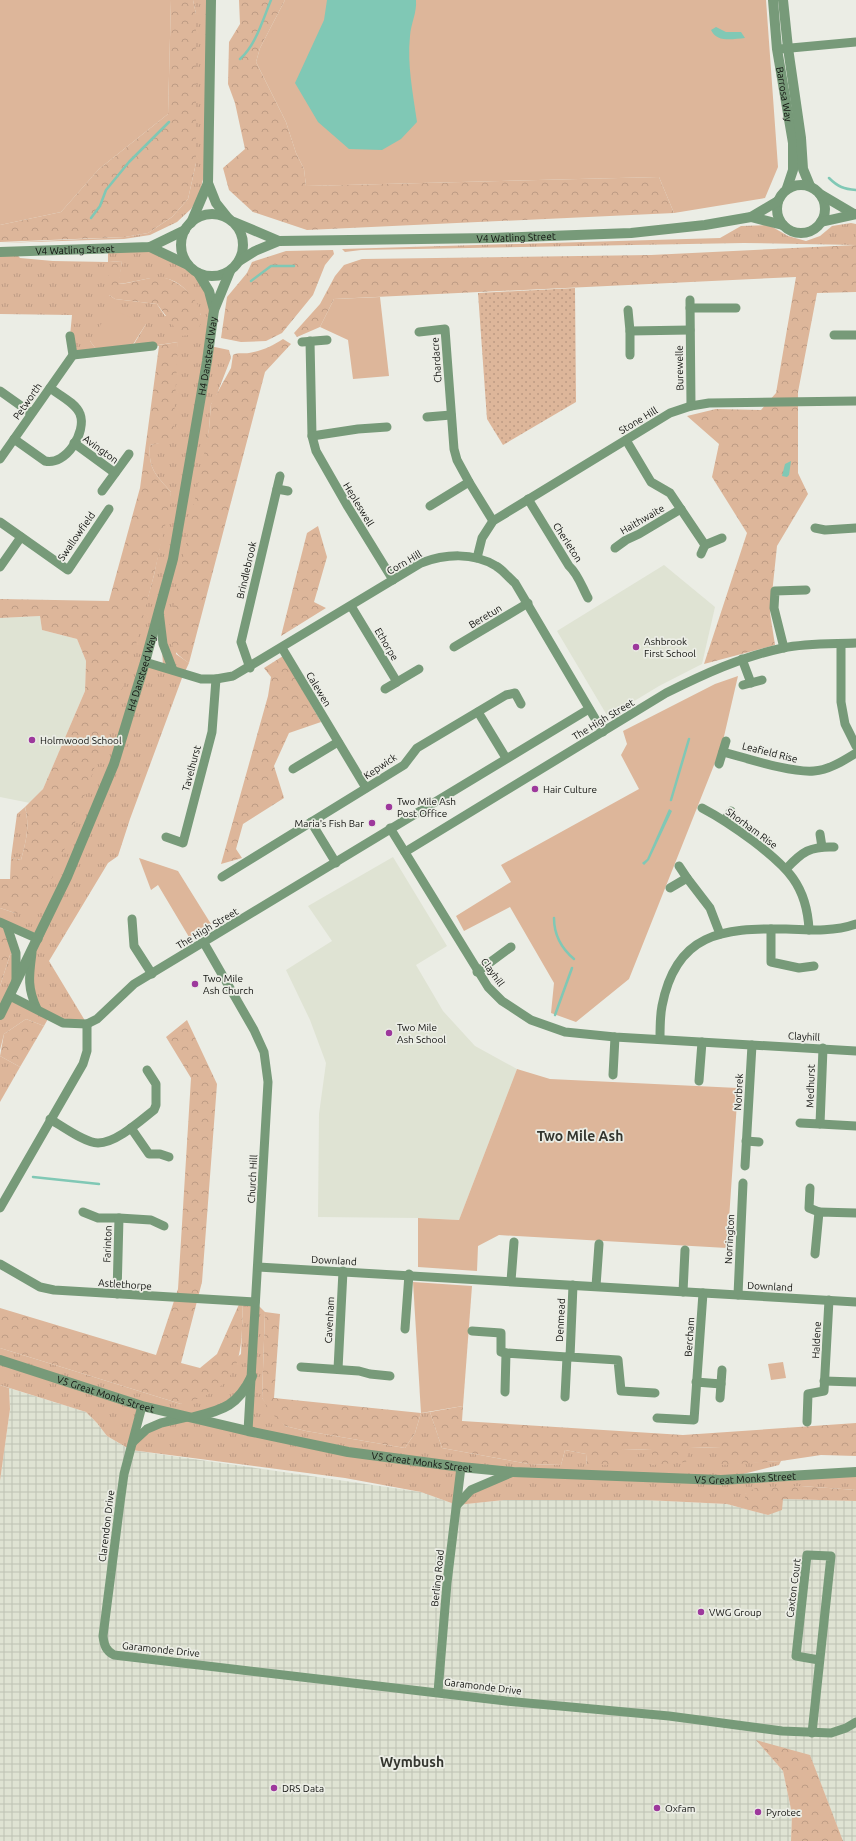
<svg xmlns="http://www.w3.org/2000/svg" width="856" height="1841" font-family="Ubuntu,sans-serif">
	<defs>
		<pattern id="industrial-grid" width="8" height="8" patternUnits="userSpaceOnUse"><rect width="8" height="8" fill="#dfe3d3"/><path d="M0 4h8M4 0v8" fill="none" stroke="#bec2b4"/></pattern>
		<pattern id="grass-tufts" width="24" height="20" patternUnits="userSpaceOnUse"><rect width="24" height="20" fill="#ddb69a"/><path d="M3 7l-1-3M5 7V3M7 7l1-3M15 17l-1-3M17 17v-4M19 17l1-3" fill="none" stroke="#bd9b84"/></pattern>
		<pattern id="forest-crowns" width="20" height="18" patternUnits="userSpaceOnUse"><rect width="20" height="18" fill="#ddb69a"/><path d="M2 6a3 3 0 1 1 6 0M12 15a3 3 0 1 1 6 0" fill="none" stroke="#bd9b84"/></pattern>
		<pattern id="garden-dots" width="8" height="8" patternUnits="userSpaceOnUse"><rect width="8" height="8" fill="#ddb69a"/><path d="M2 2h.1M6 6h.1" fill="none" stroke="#bd9b84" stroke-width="1.8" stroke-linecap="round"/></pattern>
	</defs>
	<rect width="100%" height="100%" fill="#ebede5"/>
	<g fill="#dfe3d3">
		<polygon points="664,565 715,607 702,664 659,686 608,717 557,631"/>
		<polygon points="40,616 42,630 77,639 86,661 85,691 43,789 30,803 0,797 0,618"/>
		<polygon points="393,857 447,946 416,965 443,1011 475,1046 517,1069 459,1220 418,1218 318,1217 319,1114 326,1063 310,1020 286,970 332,941 308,906"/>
	</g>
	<polygon fill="url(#industrial-grid)" points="9,1388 86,1412 97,1423 107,1436 131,1450 421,1492 457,1505 504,1500 645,1500 727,1504 768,1515 783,1499 856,1501 856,1841 843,1841 810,1756 757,1741 783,1771 792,1814 791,1841 0,1841 0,1481 10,1409"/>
	<g fill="url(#grass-tufts)" fill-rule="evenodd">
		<polygon points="193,0 207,0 205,171 199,196 191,209 177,222 150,235 124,239 0,243 125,237 148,233 172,217 188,199 196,163 196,14"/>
		<polygon points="851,223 856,224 856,245 744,243 361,250 345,252 342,249 720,238 741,226 769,225 788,236 806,241 820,236 832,226"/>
		<path d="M 108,247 L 150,247 L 188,265 L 194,271 L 209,291 L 210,346 L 229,350 L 231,358 L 215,399 L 211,404 L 209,429 L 176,654 L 189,663 L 182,678 L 130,819 L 118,856 L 108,863 L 49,961 L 87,1024 L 49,1017 L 44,1026 L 26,1019 L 4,1034 L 0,1050 L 0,986 L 10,955 L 16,953 L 10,996 L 36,1009 L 28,978 L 38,939 L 0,922 L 0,908 L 15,913 L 148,597 L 154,575 L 171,492 C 156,475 148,469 150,445 L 159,443 L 178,342 L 131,349 L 146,324 L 90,341 L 99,353 L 73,355 L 70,336 L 72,315 L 0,314 L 0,252 L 15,252 L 20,258 L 53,261 L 108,262 ZM 122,261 L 118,284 C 131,283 147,277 159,278 C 182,278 193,297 201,315 L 165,316 L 157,304 L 115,299 L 109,295 L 109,262 ZM 160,613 L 163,666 L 145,662 Z"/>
		<path d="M 25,807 C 30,826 26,841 21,860 L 11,858 L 17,814 Z"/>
		<polygon points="0,1056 20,1067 0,1102"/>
		<path d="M 243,1302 L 255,1302 L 265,1312 L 262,1398 L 285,1426 L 306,1431 L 405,1448 L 415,1433 L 421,1413 L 430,1412 L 442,1448 L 529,1464 L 561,1465 L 565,1450 L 586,1454 L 587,1466 L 623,1449 L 652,1450 L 652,1465 L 690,1448 L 721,1447 L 721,1464 L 781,1461 L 779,1465 L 723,1479 L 856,1472 L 856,1490 L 801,1486 L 745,1494 L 745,1509 L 727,1504 L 645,1500 L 504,1500 L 457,1505 L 421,1492 L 345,1478 L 131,1450 L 107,1436 L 97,1423 L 86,1412 L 0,1385 L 0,1348 L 181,1404 L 241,1354 ZM 252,1378 L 248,1431 L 192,1417 L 215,1412 ZM 143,1406 L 186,1417 L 147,1429 L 133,1442 ZM 461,1467 L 511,1473 L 487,1482 L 457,1505 Z"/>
	</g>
	<g fill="url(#forest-crowns)">
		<polygon points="171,0 193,0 196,14 196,163 188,199 172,217 148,233 125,237 0,242 0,225 61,212 99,169 168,114"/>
		<polygon points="239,0 285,0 260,48 256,62 286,122 296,153 304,169 306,186 659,177 674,213 307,230 253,212 229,190 223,168 245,149 235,103 228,84 229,42 240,24"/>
		<polygon points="856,245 856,292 817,293 798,392 798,473 808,494 777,546 770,613 775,645 704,664 747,533 712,477 719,444 687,416 716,409 761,410 776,393 796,277 334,299 320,327 297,337 294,333 320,304 335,276 344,265 362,259 651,255"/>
		<polygon points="333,250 334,254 325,265 313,295 282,333 266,341 241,342 221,338 227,297 247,273 252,262 286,251"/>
		<path d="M 122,261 L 119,284 C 132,283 145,278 158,277 C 176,277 200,298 201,316 C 201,322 199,329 198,334 L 181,336 L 157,304 L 115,299 L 109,295 L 108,262 Z"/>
		<path d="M 283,339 L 291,344 L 265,372 L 189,663 C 171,651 171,646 170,624 L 209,429 L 211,404 L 231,368 L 233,355 C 238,352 244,354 249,353 C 262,351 272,346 283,339 Z"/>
		<path d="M 178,342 L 173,441 L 150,445 C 148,469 156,475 171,492 L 170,504 L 154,575 L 130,667 L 71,834 L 39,909 L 15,913 L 0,908 L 0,879 L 10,879 L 11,858 L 21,860 C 26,841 30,826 25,807 L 43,789 L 85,691 L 86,661 L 77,639 L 42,630 L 40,616 L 0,618 L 0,599 L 109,601 L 140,488 L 159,346 L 153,346 Z"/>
		<polygon points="318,526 327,557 314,602 326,608 281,636 307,533"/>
		<polygon points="283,656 321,722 289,733 274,766 284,798 243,824 236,849 242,858 221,864 268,696 271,677 264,668"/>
		<polygon points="0,922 16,953 10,955 0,986"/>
		<polygon points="26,1019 44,1026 20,1067 0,1056 4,1034"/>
		<path d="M 187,1020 L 217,1084 L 202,1282 L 181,1363 L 200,1368 L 217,1354 L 240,1302 L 243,1302 C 241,1339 246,1376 207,1395 C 199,1399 189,1401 181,1404 L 0,1348 L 0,1308 L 156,1355 L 178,1289 L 191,1078 L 166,1037 Z"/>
		<polygon points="265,1312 280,1314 274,1398 421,1413 415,1433 405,1448 306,1431 285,1426 272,1414 262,1398"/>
		<polygon points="463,1406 462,1421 683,1435 856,1423 856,1456 821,1455 781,1461 721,1465 720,1447 690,1448 686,1462 652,1465 652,1450 623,1449 618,1464 587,1466 586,1454 565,1450 561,1465 529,1464 442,1448 430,1412"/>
		<polygon points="801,1486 856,1490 856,1501 783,1499 782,1510 768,1515 745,1509 745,1494 757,1487"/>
		<polygon points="756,1740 810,1755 843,1841 791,1841 792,1814 783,1771"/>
	</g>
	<g fill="#ddb69a">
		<polygon points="0,0 171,0 168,114 99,169 61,212 0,225"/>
		<polygon points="285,0 766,0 778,167 765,198 674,213 659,177 306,186 304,169 296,153 286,122 256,62 260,48"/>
		<polygon points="380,297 389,376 353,379 348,340 320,327 334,299"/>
		<polygon points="111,309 146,324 132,346 96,349 90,341"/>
		<polygon points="738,676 722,745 629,979 576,1022 551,1013 554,983 510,907 464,931 456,916 511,882 501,865 639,789 621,755 627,744 623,731 715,684"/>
		<polygon points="139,858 178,871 211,924 189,937 158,885 151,890"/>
		<polygon points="517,1069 550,1079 738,1088 727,1248 499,1235 478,1246 477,1271 418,1267 418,1218 459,1220"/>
		<polygon points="413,1282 472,1286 463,1406 421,1413"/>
		<polygon points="783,1362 786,1378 771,1380 768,1364"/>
		<polygon points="0,1385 9,1388 10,1409 0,1481"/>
	</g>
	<polygon fill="url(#garden-dots)" points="575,288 576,402 503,445 487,419 478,293"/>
	<g fill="#80c8b5">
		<path d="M 327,0 L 416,0 C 417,13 411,23 410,36 C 407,65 413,93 417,122 L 401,139 L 382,150 L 349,149 L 318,122 L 295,83 L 324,20 Z"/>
		<path d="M 716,27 L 726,32 L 741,32 L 745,38 C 733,39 717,43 711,30 Z"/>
		<polygon points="791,461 789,475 787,477 782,476 785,464"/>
		<polygon points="669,809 672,811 649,860 644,865 642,863 647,859"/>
	</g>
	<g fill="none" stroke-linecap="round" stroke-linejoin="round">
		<g stroke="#80c8b5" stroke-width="2.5">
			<path d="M 240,59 C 256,45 263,19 271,0"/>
			<path d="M 829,178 C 838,187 844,189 856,190"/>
			<polyline points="91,218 100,206 106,190 129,162 169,122"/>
			<polyline points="251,281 271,266 294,266"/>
			<polyline points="671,800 689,739"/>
			<path d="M 554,918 C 554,935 561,948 574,959"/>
			<polyline points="555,1015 572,968"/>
			<polyline points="33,1177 99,1184"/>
		</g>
		<g stroke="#779a79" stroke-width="9">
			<polyline points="780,49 856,42"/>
			<polyline points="690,300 691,406"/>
			<polyline points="690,308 736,308"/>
			<polyline points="628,310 630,331 690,330"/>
			<polyline points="630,331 630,355"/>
			<polyline points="419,332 445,329 454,449 457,460 469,482"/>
			<polyline points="834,335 856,335"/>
			<polyline points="310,341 312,436 316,451 348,507 393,580"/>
			<polyline points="302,342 327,340"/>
			<polyline points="73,355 153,346"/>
			<polyline points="0,391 31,413"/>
			<polyline points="427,417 451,415"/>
			<polyline points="312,436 358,429 387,427"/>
			<path d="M 14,439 L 45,461 C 66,466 87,432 80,414 C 76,403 59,395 50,388"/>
			<polyline points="626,440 651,482 670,493 705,545 722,538"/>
			<polyline points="74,443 115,473"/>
			<polyline points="0,459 73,355 70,336"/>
			<polyline points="277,489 288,491"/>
			<polyline points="102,491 129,454"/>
			<path d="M 528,499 L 569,566 C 578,574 582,587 588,598"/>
			<polyline points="430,506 469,482 493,521"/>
			<polyline points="0,522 68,570 109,509"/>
			<polyline points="815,528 825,530 856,528"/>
			<polyline points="615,548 626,540 639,534 681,509"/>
			<polyline points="701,554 705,545"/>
			<polyline points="477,558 482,538 493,521 670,413 691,406 709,403 856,401"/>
			<polyline points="0,567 21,537"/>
			<polyline points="351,606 397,682 385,689"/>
			<polyline points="159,611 163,644 173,670"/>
			<polyline points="841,644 841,702 845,724 856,746"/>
			<polyline points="454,647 528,603"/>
			<polyline points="282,648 366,788"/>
			<polyline points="784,648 774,608 775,591 806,590"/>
			<polyline points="742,659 751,683"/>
			<path d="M 145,662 L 201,679 L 216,679 L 233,676 L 421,563 C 445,554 473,552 496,566 C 503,570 509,578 515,583 L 603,732"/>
			<polyline points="250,668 241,642 280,476"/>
			<polyline points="397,682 419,669"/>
			<polyline points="743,685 762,680"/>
			<polyline points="478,712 506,758"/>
			<path d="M 723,752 C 746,758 791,773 814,771 C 829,770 843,761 856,753"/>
			<polyline points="719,764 726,741"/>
			<polyline points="293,769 338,742"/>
			<path d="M 702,808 C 721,818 737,829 753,841 C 787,867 807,885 809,930"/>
			<polyline points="725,820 731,811"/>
			<polyline points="311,822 336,863"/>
			<polyline points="390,828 488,987 502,1001 531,1020 565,1032 615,1037 856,1051"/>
			<polyline points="820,834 822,847"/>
			<polyline points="166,837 183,843 212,732 216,679"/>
			<path d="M 405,852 L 666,693 C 704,674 741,657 783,648 C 806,643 832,644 856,643"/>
			<polyline points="679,866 687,878"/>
			<path d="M 787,868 C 802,852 810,846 834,847"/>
			<polyline points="222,877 404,765 417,748 506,695 515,693 521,704"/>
			<polyline points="670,888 687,878 710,908 720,934"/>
			<polyline points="132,919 134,946 152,974"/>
			<polyline points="0,922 38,939"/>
			<polyline points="7,926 16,953 16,982"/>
			<polyline points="771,929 771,962 799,968 814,966"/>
			<polyline points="204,943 254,1030 264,1052 268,1082 248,1431"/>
			<path d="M 32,953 C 29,976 27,988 37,1009"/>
			<polyline points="477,972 511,947"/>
			<polyline points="10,996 63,1023 87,1024 97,1019 134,984 589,709"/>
			<path d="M 660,1039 C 660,1028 660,1016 662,1006 C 676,933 722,928 786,929 C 809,930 834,932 856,924"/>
			<polyline points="613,1075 615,1037"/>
			<polyline points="699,1081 702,1042"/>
			<path d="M 50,1119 C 62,1126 85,1143 98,1143 C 116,1143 140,1121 154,1110 L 156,1105 L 156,1084 L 147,1070"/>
			<polyline points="800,1123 820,1124 823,1048"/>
			<polyline points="820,1124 856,1126"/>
			<polyline points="131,1128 149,1154 160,1154 169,1157"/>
			<polyline points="746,1141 759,1142"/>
			<polyline points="745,1166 752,1045"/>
			<polyline points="810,1188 809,1208 819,1212"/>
			<polyline points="0,1208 83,1064 87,1051 87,1024"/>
			<polyline points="83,1212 98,1218 119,1218 117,1294"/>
			<polyline points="119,1218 151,1220 164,1226"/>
			<polyline points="815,1254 819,1212 856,1213"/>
			<polyline points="0,1264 40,1287 54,1290 255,1302"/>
			<polyline points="258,1267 856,1302"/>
			<polyline points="511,1281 514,1242"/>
			<polyline points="573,1285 570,1357 618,1360 621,1391 655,1393"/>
			<polyline points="596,1286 599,1244"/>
			<polyline points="683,1292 685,1250"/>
			<polyline points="738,1295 743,1183"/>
			<polyline points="405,1329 409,1274"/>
			<polyline points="472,1331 501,1333 501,1352 506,1353"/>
			<polyline points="301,1367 359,1371 370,1374 390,1376"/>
			<polyline points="338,1369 343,1271"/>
			<polyline points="824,1381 856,1382"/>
			<polyline points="696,1382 721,1384 722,1370"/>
			<polyline points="505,1392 506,1353 567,1357"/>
			<polyline points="565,1397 567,1357 570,1357"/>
			<polyline points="720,1398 721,1384"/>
			<path d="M 142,1406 L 124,1474 L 120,1503 L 103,1636 C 104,1645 106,1651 114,1655 L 506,1701 L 669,1716 L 782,1731 L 831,1733 L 846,1728 L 856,1722"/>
			<polyline points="657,1418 694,1420 703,1293"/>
			<polyline points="807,1422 808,1394 824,1391 829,1300"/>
			<polyline points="133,1442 147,1429 161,1423 187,1417"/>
			<polyline points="457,1505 471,1490 513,1472"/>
			<polyline points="438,1692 447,1583 461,1467"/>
			<polyline points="812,1733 831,1556 807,1555 796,1656 819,1660"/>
		</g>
		<g stroke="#779a79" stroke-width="10">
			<path id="s1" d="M 773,0 L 777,49 L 793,143 L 793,170 L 787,188"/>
			<polyline points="783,0 788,48 801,138 803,169 810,186"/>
			<polyline points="208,183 216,203 228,218"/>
			<circle cx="801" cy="209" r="24"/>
			<polyline points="820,194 854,214"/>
			<circle cx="212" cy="245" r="31"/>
			<polyline points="751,217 783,225"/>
			<path id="s2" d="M 234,222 L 279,241 L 492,238 L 631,233 L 705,225 L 751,217 L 778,201"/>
			<polyline points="821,222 856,214"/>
			<polyline points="191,223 208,183 211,0"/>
			<polyline points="150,247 188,265"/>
			<path id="s3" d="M 0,252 L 150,247 L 185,230"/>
			<polyline points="239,261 255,251 279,241"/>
			<polyline points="198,273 209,291 214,310"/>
			<path id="s4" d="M 0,1015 L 67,877 L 114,764 L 145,662 L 173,559 L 207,361 L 214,310 L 230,271"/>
			<path id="s5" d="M 0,1360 L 142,1406 L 248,1431 L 348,1452 L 461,1467 L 513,1472 L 721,1480 L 856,1472"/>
			<path d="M 194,1417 C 224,1410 238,1405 252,1376"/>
		</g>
	</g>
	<g fill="#9d389c" stroke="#ebede5" stroke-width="1.5">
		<circle cx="636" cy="647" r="4"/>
		<circle cx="32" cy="740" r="4"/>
		<circle cx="535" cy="789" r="4"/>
		<circle cx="389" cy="807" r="4"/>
		<circle cx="372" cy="823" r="4"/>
		<circle cx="195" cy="984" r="4"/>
		<circle cx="389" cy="1033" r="4"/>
		<circle cx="701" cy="1612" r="4"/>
		<circle cx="274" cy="1788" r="4"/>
		<circle cx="657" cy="1808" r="4"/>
		<circle cx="758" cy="1812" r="4"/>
	</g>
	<g text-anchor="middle" stroke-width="3.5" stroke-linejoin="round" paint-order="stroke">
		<g font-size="10" fill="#10110e" stroke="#ebede5">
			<text dy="4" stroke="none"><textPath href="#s1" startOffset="95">Barrosa Way</textPath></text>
			<text dy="4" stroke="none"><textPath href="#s2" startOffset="286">V4 Watling Street</textPath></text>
			<text dy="4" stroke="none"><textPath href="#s3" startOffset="75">V4 Watling Street</textPath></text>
			<text dy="4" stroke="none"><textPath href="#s4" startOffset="695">H4 Dansteed Way</textPath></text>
			<text transform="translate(436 360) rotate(-94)" y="4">Chardacre</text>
			<text transform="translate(679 368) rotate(-91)" y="4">Burewelle</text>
			<text transform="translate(27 401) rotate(-55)" y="4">Petworth</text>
			<text transform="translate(638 420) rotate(-31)" y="4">Stone Hill</text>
			<text transform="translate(101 449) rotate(36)" y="4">Avington</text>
			<text transform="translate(359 504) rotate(59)" y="4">Hepleswell</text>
			<text transform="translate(642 519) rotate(-30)" y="4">Haithwaite</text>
			<text transform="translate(76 536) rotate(-55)" y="4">Swallowfield</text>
			<text transform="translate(568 542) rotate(57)" y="4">Cherleton</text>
			<text transform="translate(404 562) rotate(-30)" y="4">Corn Hill</text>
			<text transform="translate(246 570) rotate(-77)" y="4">Brindlebrook</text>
			<text transform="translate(485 616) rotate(-31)" y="4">Beretun</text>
			<text transform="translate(387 644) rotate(59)" y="4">Ethorpe</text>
			<text dy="4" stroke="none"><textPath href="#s4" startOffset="371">H4 Dansteed Way</textPath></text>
			<text transform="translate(319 689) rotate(59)" y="4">Calewen</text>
			<text transform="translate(603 719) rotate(-31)" y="4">The High Street</text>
			<text transform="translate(770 752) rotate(14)" y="4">Leafield Rise</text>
			<text transform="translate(380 766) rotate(-34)" y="4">Kepwick</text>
			<text transform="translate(191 768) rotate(-75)" y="4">Tavelhurst</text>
			<text transform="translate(752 828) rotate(36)" y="4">Shorham Rise</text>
			<text transform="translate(207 928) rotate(-31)" y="4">The High Street</text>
			<text transform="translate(493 972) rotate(54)" y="4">Clayhill</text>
			<text transform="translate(804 1036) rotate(3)" y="4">Clayhill</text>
			<text transform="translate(810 1086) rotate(-88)" y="4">Medhurst</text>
			<text transform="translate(738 1092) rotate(-87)" y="4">Norbrek</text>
			<text transform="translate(252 1179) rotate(-87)" y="4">Church Hill</text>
			<text transform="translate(729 1239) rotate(-87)" y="4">Norrington</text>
			<text transform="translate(107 1244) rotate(-88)" y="4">Farinton</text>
			<text transform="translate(334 1260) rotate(3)" y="4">Downland</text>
			<text transform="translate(125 1284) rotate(4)" y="4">Astlethorpe</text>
			<text transform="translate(770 1286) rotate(3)" y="4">Downland</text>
			<text transform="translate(329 1320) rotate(-87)" y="4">Cavenham</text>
			<text transform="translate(560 1320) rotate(-87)" y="4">Denmead</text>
			<text transform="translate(689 1337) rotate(-86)" y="4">Bercham</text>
			<text transform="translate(816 1340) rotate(-87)" y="4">Haldene</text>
			<text dy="4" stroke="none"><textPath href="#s5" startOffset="111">V5 Great Monks Street</textPath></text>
			<text dy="4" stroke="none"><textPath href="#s5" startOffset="435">V5 Great Monks Street</textPath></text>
			<text dy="4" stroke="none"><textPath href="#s5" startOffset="759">V5 Great Monks Street</textPath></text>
			<text transform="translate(106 1526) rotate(-83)" y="4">Clarendon Drive</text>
			<text transform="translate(437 1578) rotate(-84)" y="4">Berling Road</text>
			<text transform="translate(793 1588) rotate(-83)" y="4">Caxton Court</text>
			<text transform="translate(161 1649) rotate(6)" y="4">Garamonde Drive</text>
			<text transform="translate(483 1686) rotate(7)" y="4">Garamonde Drive</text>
		</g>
		<g font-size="10" fill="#10110e" stroke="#ebede5" text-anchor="start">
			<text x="644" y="645">Ashbrook<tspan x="644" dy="12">First School</tspan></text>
			<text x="40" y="744">Holmwood School</text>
			<text x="543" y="793">Hair Culture</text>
			<text x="397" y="805">Two Mile Ash<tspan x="397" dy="12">Post Office</tspan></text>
			<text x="364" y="827" text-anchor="end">Maria's Fish Bar</text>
			<text x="203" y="982">Two Mile<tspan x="203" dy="12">Ash Church</tspan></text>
			<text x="397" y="1031">Two Mile<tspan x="397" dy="12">Ash School</tspan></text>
			<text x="709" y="1616">VWG Group</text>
			<text x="282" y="1792">DRS Data</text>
			<text x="665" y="1812">Oxfam</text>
			<text x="766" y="1816">Pyrotec</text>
		</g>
		<g font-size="14" font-weight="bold" fill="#34362f" stroke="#ebede5">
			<text x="580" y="1141">Two Mile Ash</text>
			<text x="412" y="1767">Wymbush</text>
		</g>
	</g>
</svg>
